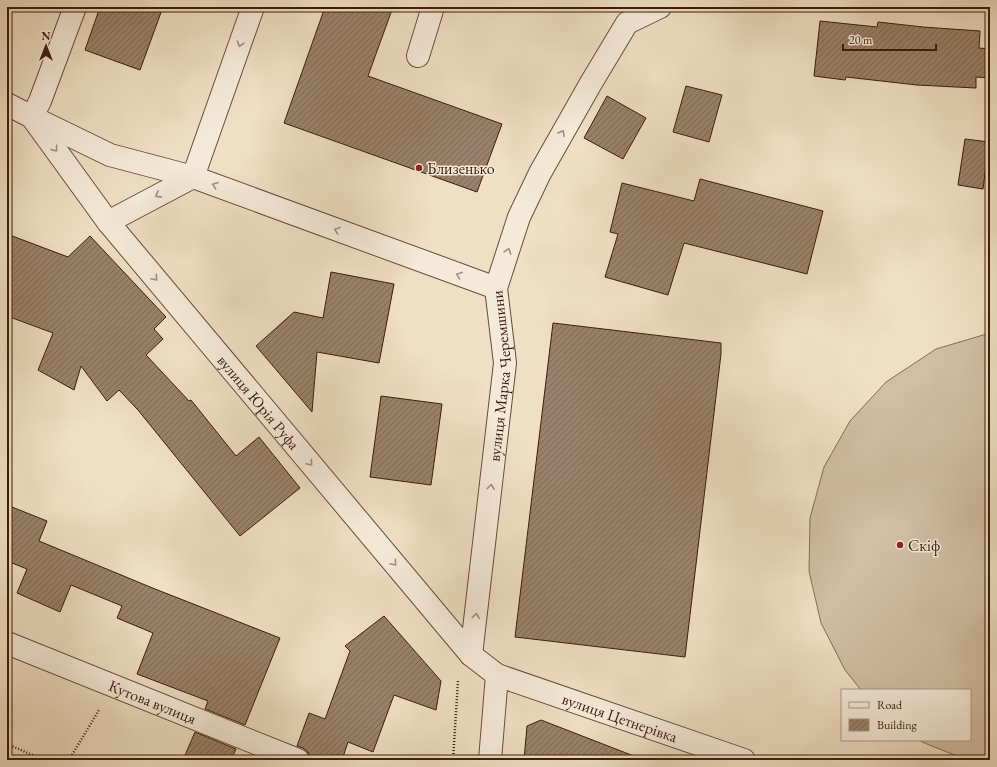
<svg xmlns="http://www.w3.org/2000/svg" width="997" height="767" font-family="'EB Garamond',serif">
	<defs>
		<pattern id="building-hatch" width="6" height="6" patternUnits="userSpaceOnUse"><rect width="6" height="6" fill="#99816b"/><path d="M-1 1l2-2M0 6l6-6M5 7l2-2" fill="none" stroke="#7e6956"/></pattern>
	</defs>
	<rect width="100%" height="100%" fill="#efdfc4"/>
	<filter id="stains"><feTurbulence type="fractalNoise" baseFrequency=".005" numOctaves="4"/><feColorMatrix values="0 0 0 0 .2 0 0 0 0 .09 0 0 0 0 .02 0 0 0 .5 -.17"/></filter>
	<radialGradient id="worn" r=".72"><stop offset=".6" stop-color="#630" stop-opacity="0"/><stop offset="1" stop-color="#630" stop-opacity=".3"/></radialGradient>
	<polygon fill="#d1bea5" stroke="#866d58" points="990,333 990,760 967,760 922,742 919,740 970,740 970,690 861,690 845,670 821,623 809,571 810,518 824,467 850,421 886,382 936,349"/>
	<g fill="url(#building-hatch)" stroke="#3c1c0b">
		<polygon points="100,7 163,7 140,70 85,50"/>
		<polygon points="325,7 393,7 368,76 502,124 477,192 284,123"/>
		<polygon points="820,21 877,27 878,22 923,27 980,31 979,48 990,49 990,78 976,77 976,88 917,85 846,77 845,80 814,76"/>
		<polygon points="686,86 722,95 709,142 673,132"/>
		<polygon points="607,96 646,118 623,159 584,138"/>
		<polygon points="965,139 989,142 983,189 958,185"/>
		<polygon points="700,179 823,211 807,274 684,243 668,295 605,277 618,234 610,232 622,183 694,201"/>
		<polygon points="7,234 68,257 90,236 166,317 154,329 163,339 146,355 189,401 191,400 236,456 259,437 300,488 240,536 138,410 119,390 107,401 81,366 74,390 38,370 53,333 7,316"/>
		<polygon points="331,272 394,284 379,363 317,352 312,412 256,346 294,312 323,318"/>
		<polygon points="553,323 721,343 721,354 685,657 515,637"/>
		<polygon points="381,396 442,404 431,485 370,477"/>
		<polygon points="7,505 47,521 39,541 155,589 280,638 245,725 205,709 208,701 137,674 153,633 117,618 122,606 71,585 60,612 17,593 27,569 7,561"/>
		<polygon points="384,616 441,681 436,710 394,695 373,752 348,742 342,760 310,760 310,758 308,752 303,748 297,746 309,713 325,719 350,651 345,646"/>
		<polygon points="541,720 639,758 639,760 524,760 527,726"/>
		<polygon points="195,732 236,749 231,760 183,760"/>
	</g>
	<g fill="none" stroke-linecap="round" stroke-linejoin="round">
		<defs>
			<g id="minor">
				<polyline points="418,56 433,7"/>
				<polyline points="7,104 32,117 110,155 193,177 496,288"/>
				<polyline points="32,117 40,101 75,7"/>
				<polyline points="34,120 108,222"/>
				<path id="s1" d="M 193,177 L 108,222 L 471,655 L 497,675 L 490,760"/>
				<polyline points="193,177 253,7"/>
				<path id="s2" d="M 7,643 L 298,760"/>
				<path id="s3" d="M 471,655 L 505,363 L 496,288 L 519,217 L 540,173 L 591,83 L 627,23 L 660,7"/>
				<path id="s4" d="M 497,675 L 744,760"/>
			</g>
		</defs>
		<use href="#minor" stroke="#694d39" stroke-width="24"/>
		<g stroke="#3c1c0b" stroke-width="2.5" stroke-dasharray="1 2" stroke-linecap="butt">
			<polyline points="7,744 44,760"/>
			<polyline points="69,760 99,710"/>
			<polyline points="453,760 458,681"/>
		</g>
		<use href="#minor" stroke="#f5ead9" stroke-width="22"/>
	</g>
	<defs><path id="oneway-chevron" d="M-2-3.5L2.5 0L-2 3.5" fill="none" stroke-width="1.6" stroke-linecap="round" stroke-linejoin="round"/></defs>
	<g stroke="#a28d7c">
		<use href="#oneway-chevron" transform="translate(240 44) rotate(109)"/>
		<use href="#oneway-chevron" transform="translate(562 133) rotate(-61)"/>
		<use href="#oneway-chevron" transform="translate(55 149) rotate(54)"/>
		<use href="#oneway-chevron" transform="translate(215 185) rotate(-160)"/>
		<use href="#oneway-chevron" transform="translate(158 195) rotate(152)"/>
		<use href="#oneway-chevron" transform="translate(337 230) rotate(-160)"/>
		<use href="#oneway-chevron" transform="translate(508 251) rotate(-72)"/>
		<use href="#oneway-chevron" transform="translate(459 275) rotate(-160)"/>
		<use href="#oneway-chevron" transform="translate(155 278) rotate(50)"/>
		<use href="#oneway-chevron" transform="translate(310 463) rotate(50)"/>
		<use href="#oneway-chevron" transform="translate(491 487) rotate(-83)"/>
		<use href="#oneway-chevron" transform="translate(394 563) rotate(50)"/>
		<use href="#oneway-chevron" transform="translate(476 616) rotate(-83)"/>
	</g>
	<g fill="#8f2418" stroke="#f5ead9" stroke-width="1.5">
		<circle cx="419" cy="168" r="4"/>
		<circle cx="900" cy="545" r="4"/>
	</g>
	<g text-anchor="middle" stroke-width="3" stroke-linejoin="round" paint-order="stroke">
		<g font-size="16" fill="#3c1c0b" stroke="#f5ead9" text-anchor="start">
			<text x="427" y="174">Близенько</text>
			<text x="908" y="551">Скіф</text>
		</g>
		<g font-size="16" fill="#3c1c0b" stroke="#f5ead9">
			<text dy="6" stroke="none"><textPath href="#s3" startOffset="281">вулиця Марка Черемшини</textPath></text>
			<text dy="6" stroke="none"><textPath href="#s1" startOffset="331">вулиця Юрія Руфа</textPath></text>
			<text dy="6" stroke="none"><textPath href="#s2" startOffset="157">Кутова вулиця</textPath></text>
			<text dy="6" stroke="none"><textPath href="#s4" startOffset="130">вулиця Цетнерівка</textPath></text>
		</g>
	</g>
	<rect width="997" height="767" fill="none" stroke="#efdfc4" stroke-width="24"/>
	<rect x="8" y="8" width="981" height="751" fill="none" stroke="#3c1c0b" stroke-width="2"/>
	<rect x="12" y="12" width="973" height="743" fill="none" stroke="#3c1c0b"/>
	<rect x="841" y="689" width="130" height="52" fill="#f5ead9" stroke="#ab9887"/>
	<rect x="849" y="702" width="20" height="6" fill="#f5ead9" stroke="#ab9887"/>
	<text x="877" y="709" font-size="12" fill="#3c1c0b">Road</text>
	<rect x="849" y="719" width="20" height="12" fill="url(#building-hatch)" stroke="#ab9887"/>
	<text x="877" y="729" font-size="12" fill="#3c1c0b">Building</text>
	<g transform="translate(46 46)" stroke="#f5ead9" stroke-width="3" paint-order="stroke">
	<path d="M0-3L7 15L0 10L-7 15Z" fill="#3c1c0b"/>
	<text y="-6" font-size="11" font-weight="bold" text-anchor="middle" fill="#3c1c0b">N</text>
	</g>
	<path d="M843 44v6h93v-6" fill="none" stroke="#3c1c0b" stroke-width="2"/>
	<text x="849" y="44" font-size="12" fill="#3c1c0b" stroke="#f5ead9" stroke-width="3" paint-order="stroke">20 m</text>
	<rect width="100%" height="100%" filter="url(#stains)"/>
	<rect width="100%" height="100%" fill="url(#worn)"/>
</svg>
